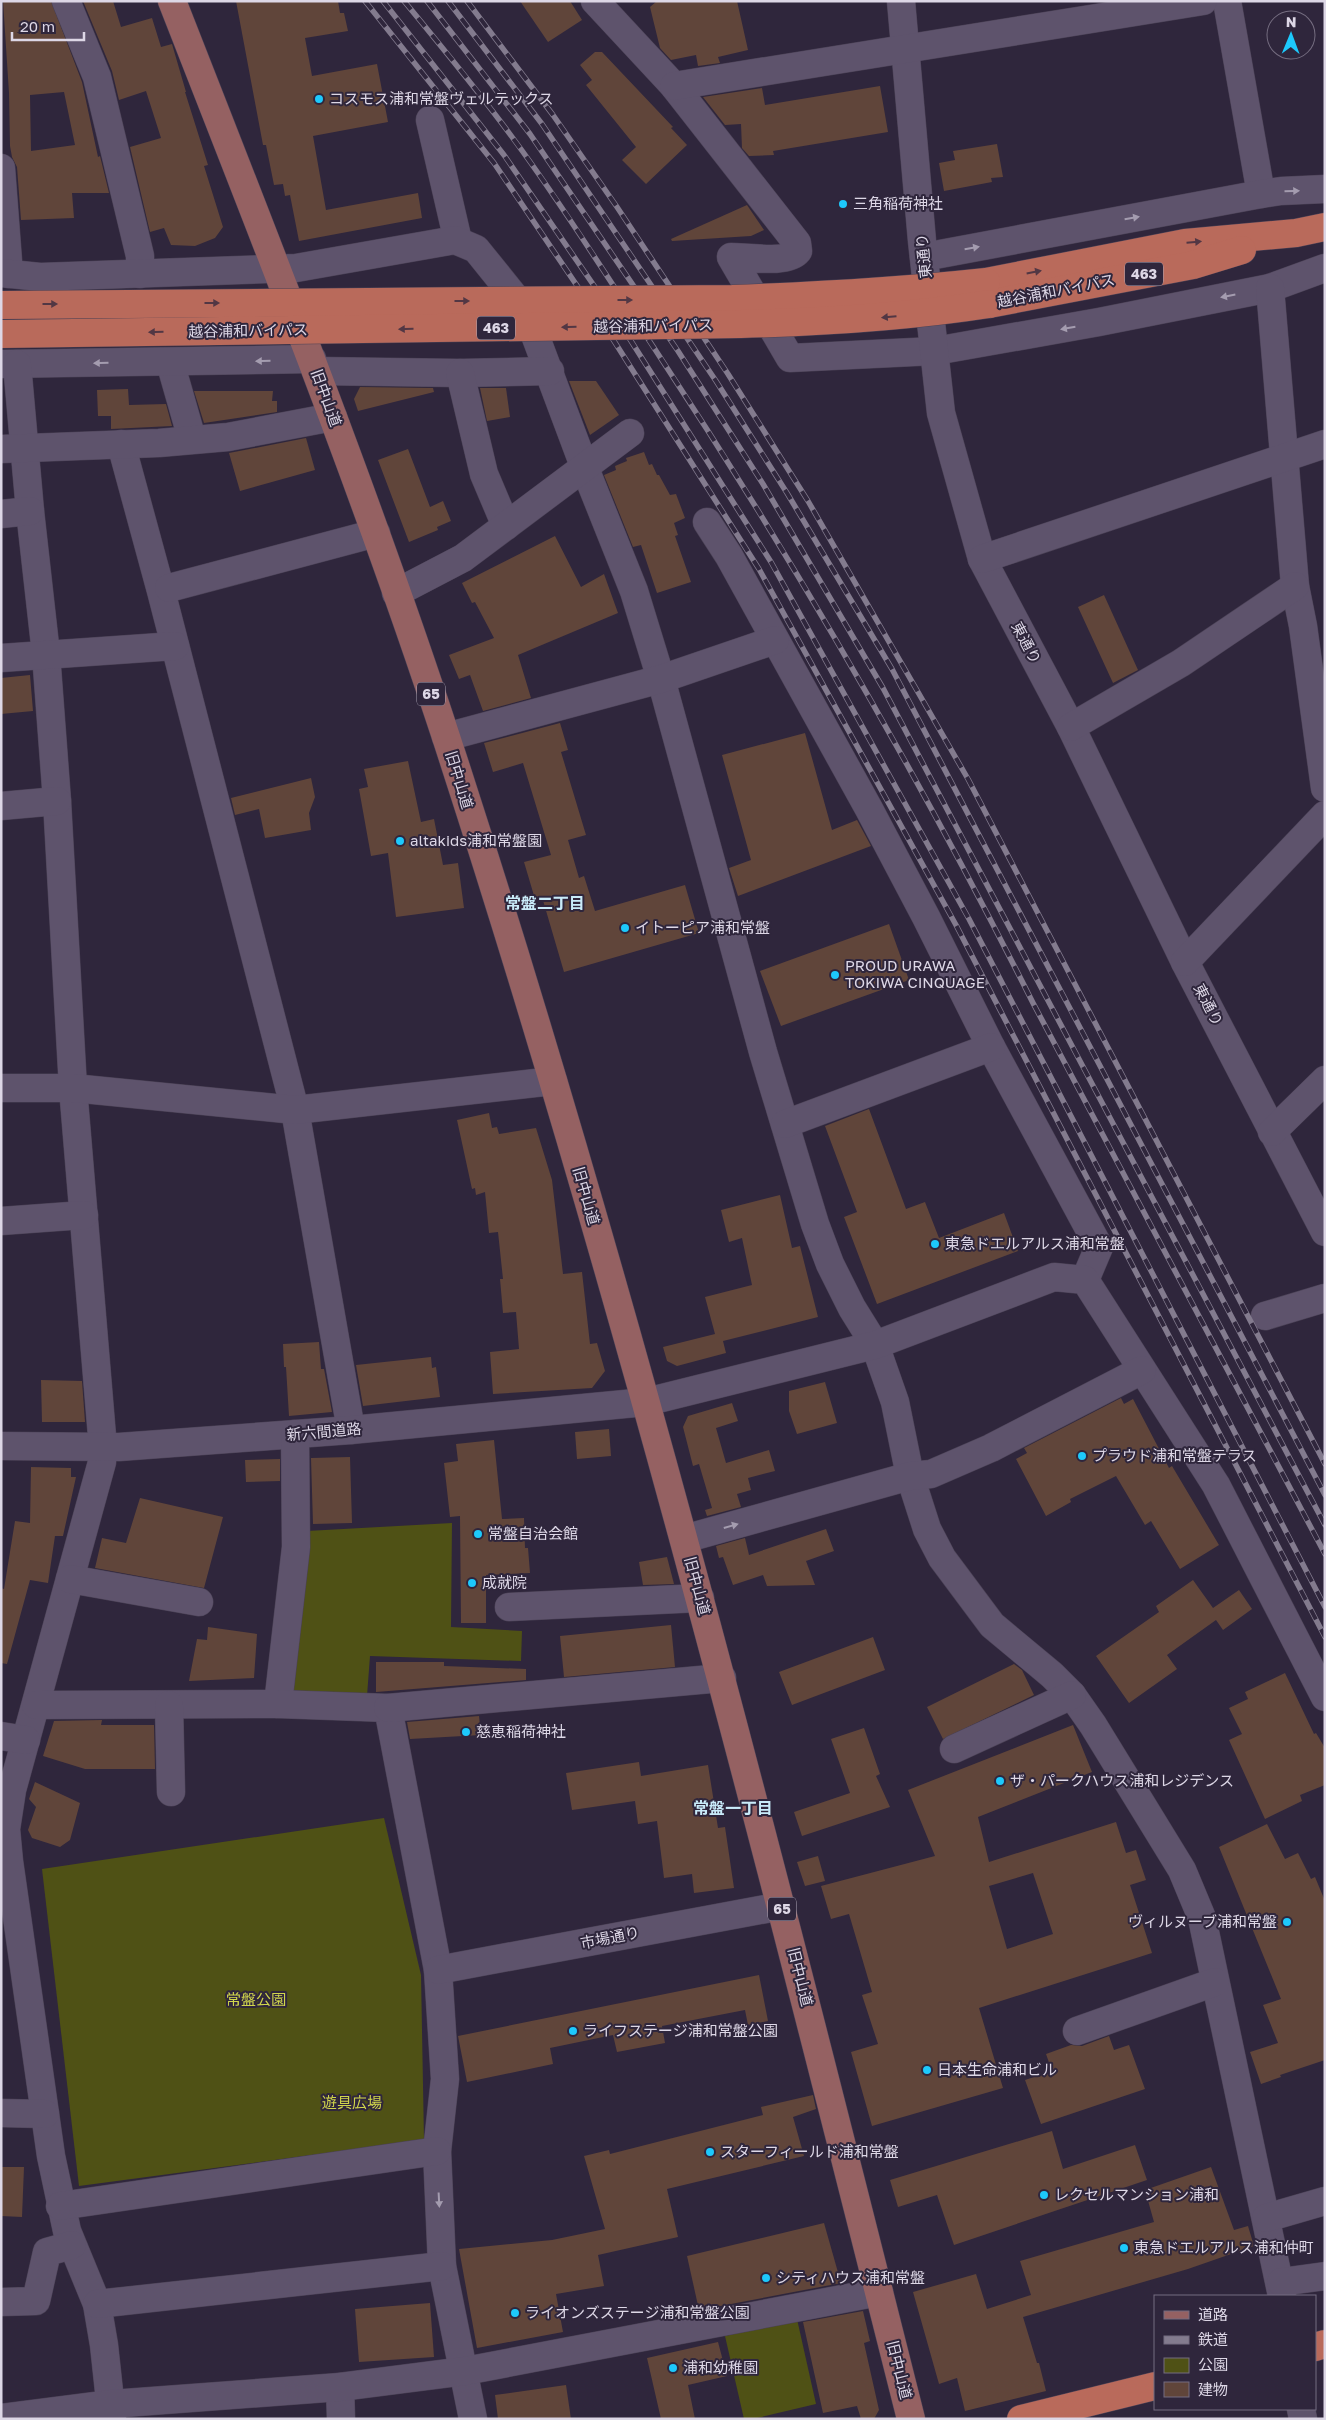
<svg xmlns="http://www.w3.org/2000/svg" width="1326" height="2420" font-family="'Golos Text','Noto Sans JP',sans-serif">
	<rect width="100%" height="100%" fill="#2f263c"/>
	<g fill="#4f5115">
		<polygon points="452,1523 451,1627 522,1631 521,1661 370,1656 367,1696 289,1699 307,1531"/>
		<polygon points="384,1818 421,1975 424,2140 79,2186 42,1869"/>
		<polygon points="797,2319 816,2404 753,2419 744,2419 725,2336"/>
	</g>
	<g fill="#60453a" fill-rule="evenodd">
		<path d="M 3,1 L 51,1 L 82,82 L 98,157 L 100,156 L 109,193 L 72,193 L 74,218 L 21,220 L 17,167 L 12,157 L 10,146 L 9,93 ZM 64,92 L 75,145 L 31,151 L 30,95 Z"/>
		<polygon points="83,1 113,1 121,27 152,18 161,47 172,44 186,92 185,92 208,165 204,166 223,227 215,238 195,246 171,245 164,228 150,232 130,147 161,138 146,91 119,100 112,71"/>
		<polygon points="236,1 338,1 340,13 344,13 348,31 305,38 312,76 377,64 388,122 313,136 326,210 418,193 422,218 299,241 290,195 285,196 283,184 274,185 266,145 263,145"/>
		<polygon points="520,1 570,1 582,20 548,42"/>
		<polygon points="657,1 737,1 748,50 718,57 720,63 698,66 696,55 671,60 660,48 650,7"/>
		<polygon points="595,52 602,52 673,127 671,128 687,145 646,184 622,160 636,147 586,85 592,80 580,65"/>
		<polygon points="880,86 888,132 773,151 774,155 749,156 742,148 741,124 725,125 703,97 762,88 765,105"/>
		<polygon points="997,144 1003,177 991,178 992,182 944,191 939,163 955,160 953,151"/>
		<polygon points="747,205 764,230 751,236 672,241 671,239"/>
		<polygon points="569,381 596,381 619,415 590,435"/>
		<polygon points="360,387 433,388 434,392 358,411 354,399"/>
		<polygon points="480,388 506,388 510,417 487,421"/>
		<polygon points="128,389 129,405 166,404 172,426 111,429 111,416 98,416 97,390"/>
		<polygon points="194,391 273,391 272,401 277,401 277,412 204,423"/>
		<polygon points="306,438 315,470 240,491 229,453"/>
		<polygon points="408,449 430,507 443,501 451,521 437,527 438,530 409,542 378,460"/>
		<polygon points="644,452 649,465 652,464 657,475 659,475 670,495 676,494 685,518 674,523 678,535 675,536 691,582 657,593 641,545 633,547 604,475 616,470 615,466 627,461 626,458"/>
		<polygon points="555,536 581,587 604,574 618,613 518,655 531,698 483,711 470,675 459,679 449,655 494,638 475,602 472,603 462,583"/>
		<polygon points="1104,595 1138,670 1113,683 1078,607"/>
		<polygon points="30,675 33,711 1,714 1,678"/>
		<polygon points="560,723 568,750 561,752 586,835 568,840 579,878 584,876 595,911 685,885 699,933 564,972 542,897 535,899 524,862 551,855 523,763 493,772 484,743"/>
		<polygon points="805,733 832,830 857,820 871,846 738,896 729,868 751,860 722,755"/>
		<polygon points="408,761 421,822 434,819 443,865 458,863 464,908 396,917 388,853 371,856 359,789 368,787 364,769"/>
		<polygon points="311,778 315,797 309,813 311,830 265,838 259,809 235,815 231,798"/>
		<polygon points="889,924 909,980 781,1026 760,971"/>
		<polygon points="869,1109 906,1209 925,1202 939,1238 1004,1213 1018,1251 877,1304 844,1217 857,1212 825,1126"/>
		<polygon points="489,1113 492,1128 497,1127 499,1134 536,1128 552,1180 563,1274 582,1272 590,1344 597,1343 605,1371 592,1388 493,1394 490,1352 519,1349 516,1312 503,1313 500,1279 503,1279 498,1232 489,1233 485,1192 476,1195 475,1188 472,1189 457,1120"/>
		<polygon points="780,1195 792,1248 800,1246 818,1317 723,1341 726,1353 677,1366 667,1361 663,1347 715,1334 705,1297 752,1285 742,1238 729,1242 721,1210"/>
		<polygon points="319,1342 321,1369 324,1369 332,1412 289,1416 286,1367 284,1367 283,1344"/>
		<polygon points="431,1357 432,1368 436,1367 440,1397 363,1406 356,1365"/>
		<polygon points="41,1380 82,1381 85,1422 42,1422"/>
		<polygon points="825,1382 837,1423 797,1434 789,1411 789,1391"/>
		<polygon points="1121,1398 1124,1404 1133,1399 1169,1468 1172,1466 1219,1545 1180,1569 1151,1521 1145,1525 1116,1476 1070,1499 1071,1502 1046,1516 1016,1459 1027,1453 1024,1448"/>
		<polygon points="732,1403 738,1421 716,1428 726,1463 769,1450 775,1471 748,1478 751,1490 737,1494 741,1507 707,1516 705,1510 712,1508 699,1464 693,1466 683,1427 688,1416"/>
		<polygon points="609,1429 611,1456 577,1459 575,1432"/>
		<polygon points="494,1440 502,1519 524,1518 525,1548 528,1548 530,1573 486,1575 486,1623 461,1623 460,1516 450,1517 444,1463 458,1461 456,1444"/>
		<polygon points="350,1457 352,1523 313,1524 311,1458"/>
		<polygon points="280,1459 280,1481 246,1482 245,1460"/>
		<polygon points="31,1467 71,1468 71,1477 76,1477 63,1536 55,1536 48,1583 30,1580 7,1664 1,1663 1,1588 4,1589 15,1521 30,1523"/>
		<polygon points="140,1498 223,1517 204,1588 95,1568 102,1538 126,1543"/>
		<polygon points="826,1529 834,1551 806,1561 815,1585 767,1586 763,1575 733,1585 723,1557 719,1558 716,1546 745,1538 749,1555"/>
		<polygon points="667,1557 674,1584 643,1585 639,1562"/>
		<polygon points="1193,1580 1213,1608 1239,1590 1252,1609 1223,1630 1216,1620 1167,1655 1177,1669 1129,1703 1096,1656 1159,1612 1156,1606"/>
		<polygon points="671,1625 675,1667 564,1677 560,1636"/>
		<polygon points="208,1627 257,1634 254,1678 189,1681 197,1639 207,1640"/>
		<polygon points="873,1637 885,1670 792,1705 779,1672"/>
		<polygon points="376,1662 444,1662 444,1666 526,1669 526,1680 376,1692"/>
		<polygon points="1014,1664 1022,1670 1034,1695 943,1739 927,1707"/>
		<polygon points="1285,1673 1314,1734 1316,1733 1325,1748 1325,1785 1300,1795 1302,1801 1265,1819 1229,1740 1242,1734 1229,1708 1248,1699 1245,1692"/>
		<polygon points="479,1716 481,1735 410,1739 407,1722"/>
		<polygon points="102,1720 101,1725 154,1725 155,1769 85,1769 43,1756 54,1721"/>
		<path d="M 1073,1725 L 1092,1772 L 978,1817 L 989,1862 L 1116,1822 L 1126,1853 L 1136,1850 L 1146,1880 L 1130,1885 L 1152,1953 L 979,2008 L 1003,2088 L 872,2126 L 851,2052 L 878,2044 L 862,1995 L 872,1992 L 849,1914 L 831,1919 L 821,1886 L 935,1856 L 908,1790 ZM 1033,1873 L 1053,1934 L 1007,1949 L 989,1886 Z"/>
		<polygon points="864,1728 880,1774 876,1776 890,1807 802,1836 794,1812 850,1793 831,1739"/>
		<polygon points="639,1762 641,1776 708,1765 718,1828 725,1827 734,1888 694,1893 692,1874 664,1878 657,1821 638,1824 635,1801 572,1810 566,1773"/>
		<polygon points="35,1782 80,1803 70,1840 60,1847 32,1838 28,1830 36,1807 29,1799"/>
		<polygon points="1267,1824 1285,1859 1298,1853 1311,1879 1315,1877 1325,1901 1325,2060 1280,2075 1281,2077 1261,2084 1250,2052 1278,2043 1263,2005 1281,1999 1219,1847"/>
		<polygon points="818,1856 825,1881 805,1886 797,1862"/>
		<polygon points="759,1975 768,2021 748,2025 745,2010 662,2026 665,2043 617,2052 613,2035 550,2048 553,2064 467,2082 458,2036"/>
		<polygon points="1109,2036 1114,2050 1129,2045 1145,2089 1041,2124 1025,2080 1052,2071 1046,2054 1071,2045 1082,2046"/>
		<polygon points="813,2095 816,2109 793,2117 804,2156 667,2189 678,2237 598,2255 604,2286 556,2294 563,2332 477,2348 459,2249 552,2240 605,2229 584,2156 609,2150 610,2154 763,2115 761,2107"/>
		<polygon points="1052,2131 1063,2169 1135,2145 1147,2180 954,2245 937,2195 898,2207 890,2180"/>
		<polygon points="1,2167 24,2167 22,2217 1,2216"/>
		<polygon points="1211,2167 1234,2230 1248,2226 1254,2246 1188,2269 1023,2317 1037,2363 1039,2363 1046,2391 965,2411 957,2378 939,2384 913,2292 976,2274 987,2309 1031,2295 1020,2261 1154,2222 1145,2190"/>
		<polygon points="824,2223 841,2283 699,2310 687,2256"/>
		<polygon points="430,2303 434,2357 359,2362 355,2309"/>
		<polygon points="863,2311 870,2341 864,2343 879,2410 874,2419 861,2419 857,2406 823,2413 803,2322"/>
		<polygon points="718,2342 727,2376 688,2385 695,2419 661,2419 647,2358"/>
		<polygon points="566,2385 571,2419 498,2419 495,2395"/>
	</g>
	<g fill="none" stroke-linecap="round" stroke-linejoin="round">
		<defs>
			<g id="minor">
				<polyline points="66,1 97,77 140,256 140,274"/>
				<path d="M 595,1 L 674,86 L 797,243 L 798,251 C 788,264 748,257 731,257 L 790,358 L 935,351 L 1099,322 L 1270,288 L 1325,268"/>
				<polyline points="901,1 922,241 941,413 982,559 1071,727 1185,962 1325,1232"/>
				<polyline points="1227,1 1261,194"/>
				<polyline points="674,86 1203,1"/>
				<polyline points="430,120 458,241"/>
				<polyline points="1,168 9,274"/>
				<polyline points="924,257 1261,194 1281,191 1325,189"/>
				<polyline points="1,273 40,277 296,268 455,240 476,249 526,311 584,466 634,591 661,679 763,1052 815,1224 830,1264 852,1308 875,1345 895,1402 910,1476 927,1529 942,1558 992,1625 1052,1675 1072,1695 1093,1725 1182,1870 1202,1918 1282,2296"/>
				<polyline points="1270,288 1295,586 1303,626 1325,788"/>
				<polyline points="170,362 192,439"/>
				<polyline points="1,364 312,359"/>
				<polyline points="17,364 30,511 46,654 57,801 73,1088 103,1448 102,1462 12,1790 6,1829 9,1861 51,2156 67,2231 97,2304 104,2345 112,2419"/>
				<polyline points="316,371 460,373 550,371"/>
				<polyline points="460,373 484,474 506,526"/>
				<polyline points="121,444 161,591 295,1110 351,1430"/>
				<polyline points="1,449 159,443 228,437 333,417"/>
				<polyline points="1,514 30,511"/>
				<polyline points="707,522 729,556 869,809 926,917 991,1047 1099,1247 1085,1280"/>
				<polyline points="982,559 1325,444"/>
				<polyline points="169,588 376,533"/>
				<polyline points="396,593 463,558 630,433"/>
				<polyline points="1,658 175,646"/>
				<polyline points="1071,727 1181,663 1295,586"/>
				<polyline points="446,737 661,679 775,640"/>
				<polyline points="1,806 57,801"/>
				<polyline points="1185,962 1325,815"/>
				<polyline points="1,1088 73,1088 295,1110 553,1081"/>
				<polyline points="785,1124 991,1047"/>
				<polyline points="1272,1132 1325,1080"/>
				<polyline points="1,1221 84,1215"/>
				<polyline points="1265,1316 1325,1298"/>
				<polyline points="1,1446 119,1447 351,1430 646,1402 875,1345 1054,1277 1085,1280 1216,1485 1325,1697"/>
				<polyline points="684,1539 910,1476 931,1474 991,1448 1142,1370"/>
				<polyline points="70,1579 199,1602"/>
				<polyline points="509,1607 700,1598"/>
				<polyline points="278,1704 296,1547 295,1434"/>
				<polyline points="36,1705 278,1704 388,1708 438,1970 445,2079 437,2151 442,2266 473,2419"/>
				<polyline points="169,1705 171,1792"/>
				<polyline points="388,1708 722,1678"/>
				<polyline points="1,1736 26,1740"/>
				<polyline points="954,1749 1072,1695"/>
				<polyline points="438,1970 782,1906"/>
				<polyline points="1077,2031 1215,1982"/>
				<polyline points="1,2113 45,2114"/>
				<polyline points="60,2206 437,2151"/>
				<polyline points="1266,2218 1325,2201"/>
				<polyline points="1281,2282 1325,2276"/>
				<polyline points="1,2302 36,2301 47,2252 72,2245"/>
				<polyline points="97,2304 442,2266"/>
				<polyline points="340,2387 341,2419"/>
				<polyline points="1301,2409 1303,2419"/>
				<polyline points="1,2418 111,2404 340,2387 465,2371 879,2292"/>
			</g>
			<path id="major" d="M 172,1 C 268,246 365,490 447,740 C 627,1292 769,1856 911,2419"/>
			<g id="highway">
				<polyline points="986,282 1185,243 1296,233 1325,227"/>
				<polyline points="989,304 1193,265 1242,250"/>
				<polyline points="1315,2347 1325,2344"/>
				<polyline points="1021,2419 1155,2386"/>
			</g>
		</defs>
		<use href="#minor" stroke="#4b4256" stroke-width="29"/>
		<use href="#major" stroke="#4b4256" stroke-width="29"/>
		<use href="#highway" stroke="#4b4256" stroke-width="29"/>
		<use href="#minor" stroke="#5e536c" stroke-width="28"/>
		<use href="#major" stroke="#956162" stroke-width="28"/>
		<use href="#highway" stroke="#b96a5b" stroke-width="28"/>
		<defs>
			<g id="rail">
				<polyline points="365,1 494,163 607,330 759,569 956,925 1325,1637"/>
				<polyline points="383,1 504,155 619,322 771,562 969,919 1325,1607"/>
				<path d="M 404,1 C 442,47 480,93 515,141 C 566,210 611,283 658,354 C 796,563 921,780 1033,1003 L 1325,1554"/>
				<polyline points="427,1 530,134 678,351 763,484 883,688 1325,1525"/>
				<polyline points="448,1 542,124 716,381 787,493 892,669 1325,1495"/>
				<polyline points="467,1 553,115 617,207 728,374 808,501 968,779 1325,1464"/>
			</g>
		</defs>
		<use href="#rail" stroke="#837b8e" stroke-width="5.5"/>
		<use href="#rail" stroke="#2f263c" stroke-width="4" stroke-dasharray="11" stroke-linecap="butt"/>
		<defs>
			<g id="highway-bridge">
				<path d="M 1,305 L 732,299 C 817,296 902,291 986,282"/>
				<path d="M 1,334 L 741,324 C 825,322 906,317 989,304"/>
			</g>
		</defs>
		<use href="#highway-bridge" stroke="#4b4256" stroke-width="29" stroke-linecap="butt"/>
		<use href="#highway-bridge" stroke="#b96a5b" stroke-width="28"/>
	</g>
	<defs><path id="oneway-solid" d="M-6-.8H1V-3.2L6.5 0L1 3.2V.8H-6Z" transform="scale(1.25)"/></defs>
	<g fill="#a49caf">
		<use href="#oneway-solid" transform="translate(1292 191) rotate(-2)"/>
		<use href="#oneway-solid" transform="translate(1132 218) rotate(-10)"/>
		<use href="#oneway-solid" transform="translate(972 248) rotate(-10)"/>
		<use href="#oneway-solid" transform="translate(1228 296) rotate(169)"/>
		<use href="#oneway-solid" transform="translate(1068 328) rotate(170)"/>
		<use href="#oneway-solid" transform="translate(263 361) rotate(179)"/>
		<use href="#oneway-solid" transform="translate(101 363) rotate(179)"/>
		<use href="#oneway-solid" transform="translate(731 1526) rotate(-16)"/>
		<use href="#oneway-solid" transform="translate(439 2200) rotate(87)"/>
	</g>
	<g fill="#523744">
		<use href="#oneway-solid" transform="translate(1194 242) rotate(-5)"/>
		<use href="#oneway-solid" transform="translate(1034 272) rotate(-11)"/>
		<use href="#oneway-solid" transform="translate(625 300)"/>
		<use href="#oneway-solid" transform="translate(462 301)"/>
		<use href="#oneway-solid" transform="translate(212 303)"/>
		<use href="#oneway-solid" transform="translate(50 304)"/>
		<use href="#oneway-solid" transform="translate(889 317) rotate(175)"/>
		<use href="#oneway-solid" transform="translate(569 327) rotate(179)"/>
		<use href="#oneway-solid" transform="translate(406 329) rotate(179)"/>
		<use href="#oneway-solid" transform="translate(156 332) rotate(179)"/>
	</g>
	<g fill="#1dc9fc" stroke="#2f263c" stroke-width="2">
		<circle cx="319" cy="99" r="5"/>
		<circle cx="843" cy="204" r="5"/>
		<circle cx="400" cy="841" r="5"/>
		<circle cx="625" cy="928" r="5"/>
		<circle cx="835" cy="975" r="5"/>
		<circle cx="935" cy="1244" r="5"/>
		<circle cx="1082" cy="1456" r="5"/>
		<circle cx="478" cy="1534" r="5"/>
		<circle cx="472" cy="1583" r="5"/>
		<circle cx="466" cy="1732" r="5"/>
		<circle cx="1000" cy="1781" r="5"/>
		<circle cx="1287" cy="1922" r="5"/>
		<circle cx="573" cy="2031" r="5"/>
		<circle cx="927" cy="2070" r="5"/>
		<circle cx="710" cy="2152" r="5"/>
		<circle cx="1044" cy="2195" r="5"/>
		<circle cx="1124" cy="2248" r="5"/>
		<circle cx="766" cy="2278" r="5"/>
		<circle cx="515" cy="2313" r="5"/>
		<circle cx="673" cy="2368" r="5"/>
	</g>
	<g text-anchor="middle" stroke-width="4" stroke-linejoin="round" paint-order="stroke">
		<g fill="#2f263c" stroke="#a9a2b3" stroke-width="1">
			<rect x="1125" y="262.5" width="38" height="23" rx="4"/>
			<rect x="477" y="316.5" width="38" height="23" rx="4"/>
			<rect x="417" y="682.5" width="28" height="23" rx="4"/>
			<rect x="768" y="1897.5" width="28" height="23" rx="4"/>
		</g>
		<g font-size="14" font-weight="bold" fill="#ddd7e6">
			<text x="1144" y="279">463</text>
			<text x="496" y="333">463</text>
			<text x="431" y="699">65</text>
			<text x="782" y="1914">65</text>
		</g>
		<g font-size="15" fill="#ddd7e6" stroke="#2f263c" text-anchor="start">
			<text x="329" y="104">コスモス浦和常盤ヴェルテックス</text>
			<text x="853" y="209">三角稲荷神社</text>
			<text x="410" y="846">altakids浦和常盤園</text>
			<text x="635" y="933">イトーピア浦和常盤</text>
			<text x="845" y="971">PROUD URAWA<tspan x="845" dy="17">TOKIWA CINQUAGE</tspan></text>
			<text x="945" y="1249">東急ドエルアルス浦和常盤</text>
			<text x="1092" y="1461">プラウド浦和常盤テラス</text>
			<text x="488" y="1539">常盤自治会館</text>
			<text x="482" y="1588">成就院</text>
			<text x="476" y="1737">慈恵稲荷神社</text>
			<text x="1010" y="1786">ザ・パークハウス浦和レジデンス</text>
			<text x="1277" y="1927" text-anchor="end">ヴィルヌーブ浦和常盤</text>
			<text x="583" y="2036">ライフステージ浦和常盤公園</text>
			<text x="937" y="2075">日本生命浦和ビル</text>
			<text x="720" y="2157">スターフィールド浦和常盤</text>
			<text x="1054" y="2200">レクセルマンション浦和</text>
			<text x="1134" y="2253">東急ドエルアルス浦和仲町</text>
			<text x="776" y="2283">シティハウス浦和常盤</text>
			<text x="525" y="2318">ライオンズステージ浦和常盤公園</text>
			<text x="683" y="2373">浦和幼稚園</text>
		</g>
		<g font-size="15" fill="#ddd7e6" stroke="#2f263c">
			<text transform="translate(924 256) rotate(-96)" y="5">東通り</text>
			<text transform="translate(1056 291) rotate(-11)" y="5">越谷浦和バイパス</text>
			<text transform="translate(653 326) rotate(-1)" y="5">越谷浦和バイパス</text>
			<text transform="translate(248 331) rotate(-1)" y="5">越谷浦和バイパス</text>
			<text transform="translate(326 398) rotate(70)" y="5">旧中山道</text>
			<text transform="translate(1026 643) rotate(62)" y="5">東通り</text>
			<text transform="translate(459 780) rotate(73)" y="5">旧中山道</text>
			<text transform="translate(1208 1005) rotate(63)" y="5">東通り</text>
			<text transform="translate(586 1196) rotate(74)" y="5">旧中山道</text>
			<text transform="translate(324 1432) rotate(-5)" y="5">新六間道路</text>
			<text transform="translate(697 1586) rotate(75)" y="5">旧中山道</text>
			<text transform="translate(610 1938) rotate(-11)" y="5">市場通り</text>
			<text transform="translate(800 1977) rotate(76)" y="5">旧中山道</text>
			<text transform="translate(899 2370) rotate(76)" y="5">旧中山道</text>
		</g>
		<g font-size="15" fill="#d1d64c" stroke="#2f263c">
			<text x="256" y="2005">常盤公園</text>
			<text x="352" y="2108">遊具広場</text>
		</g>
		<g font-size="16" font-weight="bold" fill="#c9ebf9" stroke="#2f263c">
			<text x="545" y="909">常盤二丁目</text>
			<text x="733" y="1814">常盤一丁目</text>
		</g>
	</g>
	<rect width="1326" height="2420" fill="none" stroke="#ddd7e6" stroke-width="5"/>
	<rect x="1154" y="2295" width="162" height="115" fill="#2f263c" stroke="#756d80"/>
	<rect x="1164" y="2311" width="25" height="8" fill="#956162" stroke="#756d80"/>
	<text x="1198" y="2320" font-size="15" fill="#ddd7e6">道路</text>
	<rect x="1164" y="2336" width="25" height="8" fill="#837b8e" stroke="#756d80"/>
	<text x="1198" y="2345" font-size="15" fill="#ddd7e6">鉄道</text>
	<rect x="1164" y="2358" width="25" height="15" fill="#4f5115" stroke="#756d80"/>
	<text x="1198" y="2370" font-size="15" fill="#ddd7e6">公園</text>
	<rect x="1164" y="2382" width="25" height="15" fill="#60453a" stroke="#756d80"/>
	<text x="1198" y="2395" font-size="15" fill="#ddd7e6">建物</text>
	<g transform="translate(1291 35) rotate(1)"><circle r="24" fill="#2f263c" stroke="#756d80"/>
	<path d="M0-4L9 19L0 12L-9 19Z" fill="#1dc9fc"/>
	<text y="-8" font-size="14" font-weight="bold" text-anchor="middle" fill="#ddd7e6">N</text>
	</g>
	<path d="M12 32v8h72v-8" fill="none" stroke="#ddd7e6" stroke-width="2.5"/>
	<text x="20" y="32" font-size="15" fill="#ddd7e6" stroke="#2f263c" stroke-width="4" paint-order="stroke">20 m</text>
</svg>
